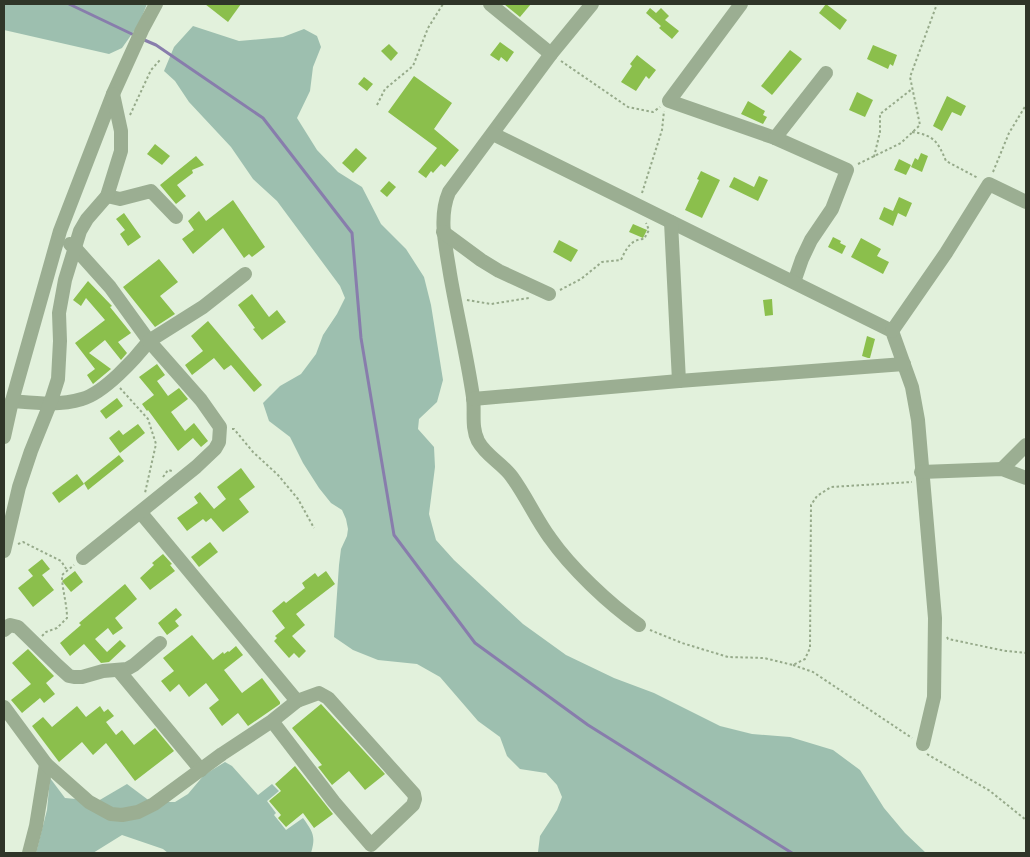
<svg xmlns="http://www.w3.org/2000/svg" width="1030" height="857" font-family="Inter,sans-serif">
	<rect width="100%" height="100%" fill="#e2f1dc"/>
	<g fill="#9dbfaf">
		<polygon points="4,4 147,4 139,24 122,48 109,54 4,30"/>
		<polygon points="193,26 239,41 283,37 304,29 317,36 321,47 313,67 310,91 297,118 317,150 338,172 362,187 381,224 406,249 424,277 431,305 443,380 437,402 419,419 418,429 434,447 435,467 429,514 436,540 454,560 523,624 566,655 614,678 654,693 720,726 752,734 790,737 833,750 860,770 884,808 905,833 926,853 536,853 538,852 540,836 557,810 562,797 557,785 546,773 520,769 507,756 500,737 478,721 440,677 417,664 378,660 353,650 334,637 339,565 341,549 347,536 348,529 346,519 342,510 331,503 319,488 303,463 290,437 269,421 263,403 280,386 301,374 316,354 323,335 337,314 345,298 340,286 277,201 253,179 231,147 189,102 175,81 164,71 174,47"/>
		<path d="M 225,762 L 232,766 L 258,795 L 272,784 L 279,791 L 267,801 L 276,813 L 274,815 L 286,830 L 303,818 C 313,832 316,836 311,853 L 168,853 L 163,849 L 122,835 L 93,853 L 36,853 L 47,810 L 50,778 L 65,798 L 98,801 L 127,784 L 151,802 L 175,802 L 188,794 L 204,775 Z"/>
	</g>
	<g fill="none" stroke-linecap="round" stroke-linejoin="round">
		<g stroke="#887dac" stroke-width="3">
			<polyline points="69,4 136,36"/>
			<polyline points="142,39 156,45 263,118 352,233 361,338 394,535 475,643 588,725 792,853"/>
		</g>
	</g>
	<g fill="#8bbf4c">
		<polygon points="205,4 241,4 228,22"/>
		<polygon points="504,4 531,4 520,17"/>
		<polygon points="826,4 847,20 840,30 819,13"/>
		<polygon points="650,8 656,13 661,8 669,16 665,20 679,31 672,39 659,28 661,26 646,13"/>
		<polygon points="500,42 514,52 507,62 501,57 499,61 490,55"/>
		<polygon points="389,44 398,53 391,61 381,51"/>
		<polygon points="873,45 897,55 893,66 890,64 888,69 867,59"/>
		<polygon points="790,50 802,59 772,95 761,86"/>
		<polygon points="637,55 656,70 649,79 646,76 636,91 621,82 632,66 630,64"/>
		<polygon points="414,76 452,103 434,129 459,150 445,167 441,164 433,173 431,171 426,178 418,172 437,148 388,112"/>
		<polygon points="364,77 373,84 367,91 358,84"/>
		<polygon points="857,92 873,100 865,117 849,110"/>
		<polygon points="947,96 966,106 961,116 952,112 942,131 933,126"/>
		<polygon points="748,101 765,111 763,115 767,117 763,124 741,114"/>
		<polygon points="155,144 170,156 162,165 147,154"/>
		<polygon points="356,148 367,158 353,173 342,163"/>
		<polygon points="921,153 928,156 922,172 911,167 915,158 918,160"/>
		<polygon points="196,156 204,165 192,170 193,173 177,185 186,196 176,204 160,185"/>
		<polygon points="899,159 911,165 906,175 894,170"/>
		<polygon points="701,171 720,180 702,218 685,210 699,180 697,179"/>
		<polygon points="759,176 768,180 758,201 729,187 734,177 754,187"/>
		<polygon points="389,181 396,187 387,197 380,191"/>
		<polygon points="899,197 912,203 906,217 898,213 893,226 879,219 884,207 893,211"/>
		<polygon points="233,200 265,247 252,257 249,254 244,258 223,228 193,254 182,239 194,230 188,221 199,211 206,221"/>
		<polygon points="124,213 141,237 128,246 120,234 125,230 116,219"/>
		<polygon points="633,224 647,230 643,238 629,232"/>
		<polygon points="833,237 841,241 840,243 846,246 842,254 828,247"/>
		<polygon points="861,238 881,249 877,256 889,262 883,274 851,257"/>
		<polygon points="559,240 578,250 571,262 553,252"/>
		<polygon points="159,259 178,282 160,296 175,314 155,327 123,287"/>
		<polygon points="88,281 112,306 110,307 131,333 118,342 127,353 121,360 105,340 89,353 111,369 93,384 87,375 95,369 75,343 105,320 86,298 81,306 73,300"/>
		<polygon points="252,294 269,317 277,310 286,322 262,340 253,329 255,328 238,305"/>
		<polygon points="772,299 773,315 765,316 763,300"/>
		<polygon points="208,321 262,385 254,392 231,365 224,370 214,358 192,375 185,365 203,351 191,336"/>
		<polygon points="867,336 875,339 870,358 868,358 862,356"/>
		<polygon points="157,364 165,375 157,381 168,396 179,388 188,399 171,412 185,431 194,423 208,441 201,447 193,438 178,451 148,410 147,411 142,404 154,395 139,377"/>
		<polygon points="117,398 123,406 106,419 100,411"/>
		<polygon points="138,424 145,433 120,453 109,438 119,430 123,435"/>
		<polygon points="119,455 124,461 88,490 84,483"/>
		<polygon points="241,468 255,487 239,499 249,512 223,532 211,518 206,522 203,519 187,531 177,518 198,503 194,497 200,492 214,509 226,499 217,487"/>
		<polygon points="77,474 84,484 59,503 52,493"/>
		<polygon points="210,542 218,552 199,567 191,557"/>
		<polygon points="163,554 172,564 170,565 175,571 150,590 140,578 154,565 152,563"/>
		<polygon points="42,559 50,569 42,575 54,590 33,607 18,588 33,576 28,570"/>
		<polygon points="75,571 83,582 71,592 62,581"/>
		<polygon points="326,571 335,584 296,614 305,625 292,636 306,651 299,658 294,653 289,658 274,641 277,638 275,636 285,628 272,611 284,601 286,603 305,588 302,583 315,573 318,577"/>
		<polygon points="125,584 137,599 115,618 123,628 113,635 108,628 95,639 107,652 120,640 126,646 109,662 101,663 84,644 70,656 60,643 81,625 79,623"/>
		<polygon points="176,608 182,615 175,621 179,626 167,635 158,623"/>
		<polygon points="192,635 213,660 223,652 224,654 228,651 229,652 236,646 243,655 224,670 242,693 262,678 280,702 280,704 248,726 238,713 222,726 209,708 219,700 206,683 189,697 179,684 170,692 161,681 174,671 163,658"/>
		<polygon points="28,649 54,676 46,683 55,694 44,703 40,698 22,713 11,700 31,684 12,663"/>
		<polygon points="321,704 385,774 365,790 349,771 332,785 318,767 322,765 292,728"/>
		<polygon points="77,706 86,717 100,706 104,712 108,709 114,716 106,722 116,735 122,730 134,745 155,728 174,751 135,781 106,743 93,755 82,742 59,762 32,726 43,717 52,727"/>
		<polygon points="295,766 333,814 314,828 303,813 286,827 278,818 281,815 269,801 281,791 275,784"/>
	</g>
	<g fill="none" stroke-linecap="round" stroke-linejoin="round">
		<g stroke="#96aa8a" stroke-width="2" stroke-dasharray="2.5 2.5" stroke-linecap="butt">
			<polyline points="561,61 628,107 653,112 660,107"/>
			<polyline points="377,105 385,89 413,66 428,28 443,4"/>
			<polyline points="130,115 151,70 160,60"/>
			<path d="M 912,132 C 934,135 938,142 946,161 L 978,178"/>
			<polyline points="874,157 880,132 880,114 912,89"/>
			<polyline points="858,164 901,143 920,125 910,77 937,4"/>
			<polyline points="993,172 1009,133 1026,105"/>
			<polyline points="642,193 662,130 664,111"/>
			<path d="M 560,290 L 581,279 L 602,262 L 621,260 C 626,249 631,239 644,239 L 649,230 L 646,223"/>
			<polyline points="467,300 491,304 529,298"/>
			<polyline points="120,388 148,419 156,444 145,493"/>
			<polyline points="232,429 234,429 253,452 278,475 298,499 314,528"/>
			<polyline points="163,477 168,470 172,471"/>
			<polyline points="18,544 23,542 61,561 67,570"/>
			<polyline points="650,630 682,643 728,657 764,658 793,665 805,659 810,648 811,505 817,496 831,487 912,482"/>
			<path d="M 42,636 L 46,632 L 57,628 L 67,618 C 67,603 62,590 62,575 L 74,565"/>
			<polyline points="947,637 948,639 1006,651 1026,653"/>
			<polyline points="793,665 813,672 912,738"/>
			<polyline points="927,754 990,791 1026,820"/>
		</g>
		<g stroke="#9bae92" stroke-width="14">
			<polyline points="490,4 551,54"/>
			<path d="M 592,4 L 551,54 L 449,192 C 438,218 446,247 450,274 C 457,315 467,356 473,397 C 475,412 471,427 478,441 C 486,456 503,464 512,477 C 526,496 536,519 550,538 C 571,568 609,604 639,625"/>
			<polyline points="741,4 669,101 775,138 847,170 832,209 811,240 802,259 794,282"/>
			<polyline points="493,134 892,331 912,387 918,420 935,618 934,697 923,744"/>
			<polyline points="775,138 826,73"/>
			<polyline points="107,196 120,199 151,191 176,217"/>
			<polyline points="671,222 679,381"/>
			<polyline points="443,232 481,260 499,271 549,294"/>
			<polyline points="892,331 946,253 989,184 1026,202"/>
			<polyline points="473,399 679,381 904,364"/>
			<path d="M 12,401 C 36,403 59,406 82,399 C 104,393 135,359 149,341 L 110,287 L 75,248 L 70,244"/>
			<polyline points="4,437 12,401 60,231 113,94 142,30 156,4"/>
			<polyline points="1002,469 1026,445"/>
			<polyline points="921,472 1002,469 1026,478"/>
			<polyline points="141,513 297,701"/>
			<polyline points="4,551 19,487 31,451 50,404 58,379 60,341 59,313 65,280 80,231 87,219 107,196 121,151 121,131 113,94"/>
			<polyline points="83,558 196,467 215,449 219,442 220,427 201,400 149,341 203,307 245,274"/>
			<polyline points="4,630 10,625 18,627 58,666 69,676 74,677 82,677 103,671 127,669 134,665 160,643"/>
			<polyline points="119,671 201,770"/>
			<polyline points="4,707 46,764 36,826 29,853"/>
			<polyline points="46,764 89,802 111,814 122,815 138,812 154,804 222,754 272,721 297,701 319,693 328,698 414,794 415,799 413,805 371,845 334,802 272,721"/>
		</g>
	</g>
	<rect width="1030" height="857" fill="none" stroke="#2f3528" stroke-width="10"/>
</svg>
